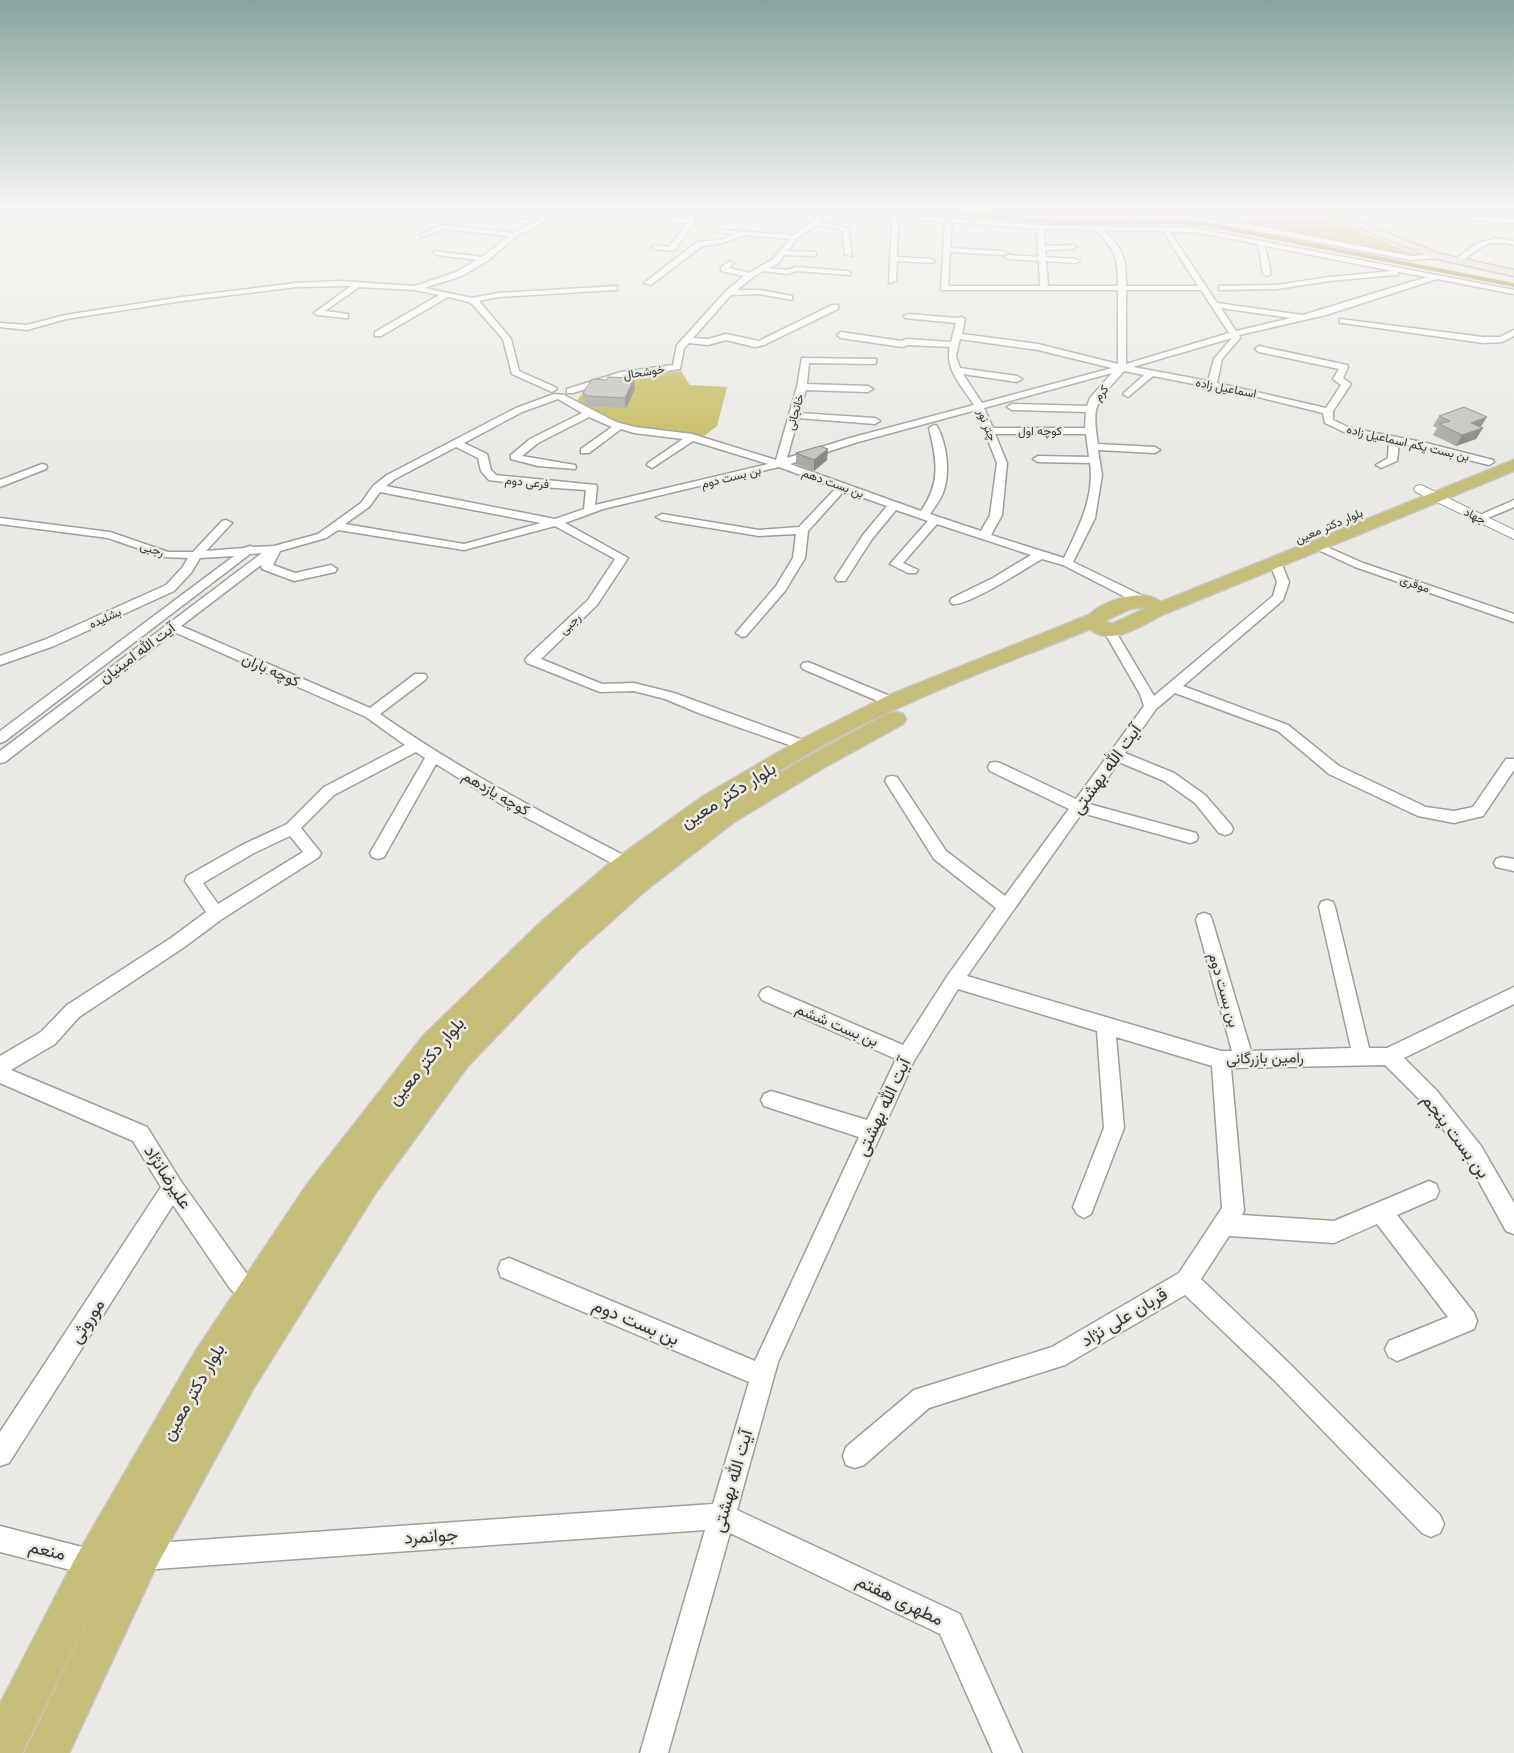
<svg xmlns="http://www.w3.org/2000/svg" width="1514" height="1753" font-family="Raleway,Vazirmatn,sans-serif">
	<rect width="100%" height="100%" fill="#eae9e4"/>
	<g fill="#c7bb61">
		<polygon points="1245,218 1329,219 1417,255 1409,256 1245,223"/>
		<polygon points="681,371 690,385 727,387 717,426 704,436 639,428 613,422 580,406 578,399 587,388 618,379"/>
	</g>
	<g fill="none" stroke-linecap="round" stroke-linejoin="round">
		<polygon fill="#9b8e31" fill-rule="evenodd" points="822,207 932,209 1054,220 1175,220 1209,223 1514,283 1514,287 1209,227 1175,224 1054,224 932,213 825,209"/>
		<defs>
			<g id="minor">
				<polygon points="553,207 560,207 540,224 517,236 487,261 462,276 424,288 472,298 498,293 617,286 617,290 614,290 498,297 479,301 511,339 519,371 555,387 557,389 552,392 512,374 503,339 473,305 469,302 448,297 381,336 375,336 375,332 439,295 415,290 359,287 325,311 348,314 348,318 345,318 318,315 314,313 351,286 296,287 182,301 66,319 27,330 0,327 0,323 27,325 65,315 182,297 296,283 339,281 415,286 456,272 477,260 437,255 433,253 434,251 482,257 509,236 443,229 423,237 420,235 421,234 442,225 514,233 531,224 511,221 511,219 537,221"/>
				<polygon points="687,207 693,207 695,221 674,251 653,249 652,247 656,245 669,247 687,223 660,221 657,219 658,218 688,219"/>
				<path d="M 769,207 L 817,208 L 824,207 L 824,209 L 1040,225 L 1194,228 L 1514,290 L 1514,294 L 1437,279 L 1326,315 L 1239,335 L 1240,338 L 1222,359 L 1217,383 L 1326,408 L 1341,385 L 1333,379 L 1339,369 L 1259,352 L 1255,349 L 1259,346 L 1347,365 L 1348,367 L 1343,378 L 1351,384 L 1333,411 L 1333,420 L 1350,428 L 1422,442 L 1493,460 L 1494,462 L 1489,465 L 1399,443 L 1397,461 L 1381,468 L 1376,465 L 1388,458 L 1389,441 L 1344,432 L 1325,423 L 1323,413 L 1246,394 L 1153,376 L 1128,397 L 1123,394 L 1125,392 L 1144,375 L 1124,371 C 1097,402 1091,402 1098,444 L 1155,447 L 1160,450 L 1155,453 L 1098,450 L 1102,475 L 1095,518 L 1073,562 L 1145,597 L 1147,600 L 1145,603 L 1137,603 L 1063,565 L 1042,559 C 1026,568 967,607 952,604 L 950,601 L 952,598 L 993,578 L 1031,555 L 937,524 L 903,563 L 918,570 L 916,573 L 908,573 L 890,564 L 928,521 L 896,510 L 872,539 L 845,581 L 837,581 L 835,578 L 863,535 L 887,506 L 844,491 L 808,531 L 805,558 L 785,591 L 746,636 L 742,637 L 736,633 L 776,586 L 793,558 L 796,534 L 759,536 L 662,520 L 656,517 L 662,514 L 759,530 L 799,527 L 836,488 L 779,467 L 603,509 L 565,523 L 628,558 L 597,605 L 541,659 L 602,684 L 634,683 L 674,693 L 811,743 L 813,746 L 811,749 L 806,751 L 701,714 L 665,699 L 634,691 L 600,692 L 527,663 L 525,660 L 527,657 L 588,600 L 615,559 L 555,526 L 464,550 L 338,530 L 326,538 L 280,551 L 273,565 L 295,573 L 331,565 L 337,569 L 335,572 L 294,581 L 262,569 L 261,565 L 181,626 L 370,708 L 415,674 L 425,674 L 427,677 L 425,680 L 380,714 C 460,770 546,815 633,860 L 635,864 L 633,868 L 627,870 L 621,868 L 504,806 L 436,764 L 384,857 L 378,859 L 372,857 L 370,853 L 425,758 L 416,752 L 334,795 L 301,828 L 321,853 L 319,857 L 222,919 L 183,948 L 79,1017 L 55,1044 L 11,1070 L 147,1127 L 180,1180 L 247,1274 L 261,1285 L 264,1293 L 261,1301 L 253,1304 L 245,1301 L 231,1290 L 173,1205 L 9,1463 L 0,1466 L 0,1432 L 161,1187 L 133,1141 L 0,1083 L 0,1056 L 41,1032 L 67,1005 L 171,938 L 206,912 L 185,881 L 187,876 L 242,845 L 287,824 L 324,787 L 405,745 L 366,717 L 174,632 L 5,762 L 0,763 L 0,751 L 262,553 L 250,554 L 5,741 L 0,743 L 0,731 L 234,556 L 200,558 L 191,573 L 174,591 L 54,646 L 0,665 L 0,656 L 44,640 L 166,585 L 182,568 L 188,558 L 163,557 L 108,538 L 0,524 L 0,518 L 110,532 L 168,552 L 193,552 L 222,521 L 226,520 L 232,523 L 206,551 L 244,548 L 250,546 L 254,547 L 274,546 L 318,534 L 361,503 L 373,486 L 387,475 L 516,408 L 554,394 L 564,395 L 616,422 L 635,427 L 692,434 L 776,460 L 797,387 L 802,358 L 876,359 L 876,363 L 873,364 L 809,363 L 807,384 L 868,386 L 873,389 L 868,392 L 806,390 L 799,413 L 875,418 L 880,421 L 875,424 L 798,418 L 787,458 L 850,438 L 974,405 C 963,387 944,369 950,347 L 908,345 L 902,347 L 841,338 L 837,335 L 841,332 L 901,341 L 907,339 L 951,342 L 956,323 L 905,318 L 904,316 L 908,314 L 957,318 L 961,317 L 965,319 L 962,334 L 1038,344 L 1118,364 L 1118,290 L 941,290 L 945,222 L 898,218 L 897,257 L 931,259 L 935,261 L 931,263 L 897,261 L 896,281 L 889,283 L 892,218 L 823,213 L 821,222 L 848,229 L 852,256 L 845,254 L 842,230 L 816,225 L 797,238 L 788,251 L 813,252 L 816,252 L 816,256 L 784,255 L 779,263 L 769,268 L 787,270 L 796,267 L 847,271 L 851,273 L 850,275 L 797,271 L 787,274 L 763,271 L 753,277 L 737,290 L 760,290 L 792,296 L 792,300 L 760,294 L 731,295 L 693,338 L 708,339 L 726,334 L 759,341 L 832,305 L 838,305 L 838,309 L 764,345 L 755,347 L 726,340 L 708,345 L 689,343 L 684,348 L 680,369 L 622,378 L 573,393 L 567,393 L 567,389 L 621,372 L 673,365 L 677,345 L 726,291 L 744,276 L 721,271 L 721,267 L 730,261 L 734,263 L 729,268 L 749,273 L 773,259 L 790,239 L 745,235 L 723,243 L 702,246 L 651,285 L 644,283 L 697,242 L 720,240 L 734,234 L 716,232 L 716,230 L 794,235 L 816,219 L 817,212 L 772,209 ZM 952,222 L 1037,229 L 1038,257 L 1008,255 L 1004,257 L 1008,259 L 1039,261 L 1040,286 L 948,286 L 950,252 L 1004,255 L 1008,253 L 1004,251 L 950,248 ZM 1044,229 L 1096,230 C 1116,253 1118,255 1118,286 L 1048,286 L 1046,261 L 1076,263 L 1080,261 L 1076,259 L 1046,257 L 1045,250 L 1073,249 L 1077,247 L 1073,245 L 1045,246 ZM 1104,230 L 1163,231 L 1198,286 L 1126,286 C 1126,256 1124,252 1104,230 ZM 1170,232 L 1194,232 L 1258,244 L 1263,274 L 1267,276 L 1271,274 L 1265,246 L 1393,271 L 1329,277 L 1277,285 L 1219,286 L 1219,290 L 1222,290 L 1277,289 L 1329,281 L 1395,275 L 1398,275 L 1398,272 L 1427,277 L 1303,315 L 1217,303 ZM 1126,290 L 1201,290 L 1229,333 L 1126,364 ZM 1221,308 L 1291,318 L 1236,331 ZM 1232,338 L 1214,359 L 1208,381 L 1133,367 ZM 960,339 L 1038,350 L 1112,368 L 982,403 L 963,374 L 1017,382 L 1022,379 L 1017,376 L 960,368 L 956,356 ZM 1112,373 L 1090,398 L 1087,406 L 1012,404 L 1007,407 L 1012,410 L 1086,412 L 1085,428 L 993,428 L 984,408 ZM 558,399 L 582,413 L 530,439 L 511,455 L 511,459 L 538,466 L 575,469 L 576,467 L 575,465 L 522,456 L 538,443 L 589,417 L 612,427 L 581,449 L 581,453 L 589,453 L 621,429 L 634,433 L 683,439 L 648,463 L 647,465 L 652,468 L 693,441 L 768,464 L 595,505 L 597,487 L 596,485 L 496,475 L 491,470 L 487,454 L 464,443 L 522,412 ZM 976,410 L 997,463 L 990,515 L 981,531 L 930,514 C 934,508 939,502 942,495 C 951,476 947,444 937,426 L 934,425 L 929,428 C 937,461 941,482 921,511 L 790,464 L 858,442 ZM 995,434 L 1086,434 L 1089,457 L 1038,456 L 1033,459 L 1038,462 L 1090,463 C 1095,497 1078,529 1064,558 L 991,535 L 1002,515 L 1007,463 ZM 456,447 L 478,458 L 481,471 L 489,480 L 542,487 L 586,490 L 584,509 L 555,519 L 386,486 L 395,479 ZM 380,492 L 541,523 L 464,544 L 345,524 L 369,507 ZM 290,836 L 303,852 L 218,904 L 203,883 L 254,853 Z"/>
				<polygon points="939,207 957,207 970,210 967,212 942,209"/>
				<polygon points="998,207 1004,207 1001,215 996,214"/>
				<polygon points="1323,207 1351,207 1514,219 1514,223 1326,209"/>
				<polygon points="1179,215 1259,226 1411,256 1437,254 1441,256 1437,258 1411,260 1210,222 1179,219 1134,220 1131,218 1134,216"/>
				<path d="M 1498,238 L 1514,241 L 1514,245 C 1490,239 1482,245 1464,260 L 1457,258 L 1477,243 Z"/>
				<polygon points="1340,319 1483,337 1500,337 1514,330 1514,336 1502,342 1483,343 1343,323 1340,323"/>
				<polygon points="42,464 46,465 47,467 46,469 0,487 0,480"/>
				<polygon points="1514,500 1514,507 1483,520 1475,520 1473,518"/>
				<polygon points="1318,543 1363,563 1514,614 1514,622 1355,567 1314,548 1312,546"/>
				<polygon points="1275,558 1281,562 1289,582 1283,600 1183,686 1288,725 1339,766 1426,807 1454,811 1473,807 1506,759 1514,759 1514,770 1483,816 1454,823 1418,816 1329,774 1278,731 1175,693 1156,709 1125,753 1174,773 1205,795 1231,825 1233,829 1231,833 1225,835 1219,833 1195,803 1164,781 1119,762 1089,804 1196,833 1198,837 1196,841 1190,843 1082,813 967,976 1221,1051 1232,1051 1196,920 1198,915 1204,913 1210,915 1212,920 1251,1051 1351,1048 1319,907 1321,902 1327,900 1333,902 1335,907 1369,1048 1387,1048 1514,987 1514,1004 1404,1058 1437,1091 1481,1146 1514,1203 1514,1234 1506,1231 1467,1160 1423,1103 1385,1065 1231,1068 1244,1211 1242,1215 1334,1221 1429,1181 1436,1184 1439,1191 1436,1198 1397,1215 1474,1313 1477,1321 1474,1329 1397,1361 1389,1357 1385,1349 1389,1341 1448,1317 1377,1224 1334,1243 1229,1236 1201,1279 1290,1364 1440,1515 1444,1524 1440,1533 1431,1537 1422,1533 1274,1380 1185,1295 1065,1365 929,1408 864,1465 855,1468 846,1465 843,1456 846,1447 914,1390 1052,1347 1179,1273 1222,1208 1212,1066 1116,1037 1124,1128 1091,1214 1084,1218 1077,1214 1073,1207 1104,1128 1097,1031 958,989 914,1061 778,1362 737,1510 960,1614 1022,1753 993,1753 940,1634 730,1533 668,1753 640,1753 705,1530 142,1570 133,1566 129,1557 133,1548 142,1544 713,1504 749,1382 501,1277 498,1269 501,1261 509,1258 755,1361 859,1137 764,1106 761,1100 764,1094 771,1091 867,1120 896,1059 762,1000 759,995 762,990 768,987 774,990 903,1045 948,975 996,908 934,859 885,781 887,777 892,776 897,777 946,851 1005,896 1069,809 990,771 988,767 990,763 995,762 1000,763 1076,799 1144,706 1140,694 1103,630 1105,627 1113,627 1154,696 1273,596 1277,582 1269,562"/>
				<polygon points="808,662 897,699 899,702 897,705 887,705 803,669 801,666 803,663"/>
				<polygon points="1502,857 1514,859 1514,871 1496,867 1494,863 1496,859"/>
				<polygon points="0,1526 94,1550 103,1554 107,1563 103,1572 94,1576 0,1552"/>
			</g>
			<polygon id="tertiary" points="1421,485 1514,530 1514,539 1416,492 1414,489 1416,486"/>
			<polygon id="secondary" points="1309,207 1322,207 1440,254 1514,270 1514,276 1433,258"/>
			<path id="primary" d="M 1514,460 L 1514,471 L 1164,614 C 1143,624 1111,648 1090,629 C 1027,655 962,678 900,707 C 822,742 747,788 678,839 C 744,790 815,752 887,714 L 895,712 L 903,714 L 906,719 L 903,724 L 823,768 L 734,822 L 646,890 L 577,952 L 467,1067 L 376,1192 L 253,1389 L 154,1571 L 69,1753 L 24,1753 L 109,1577 L 22,1753 L 0,1753 L 0,1704 L 76,1557 L 195,1352 L 306,1186 L 424,1035 L 540,923 L 610,863 L 702,797 L 798,741 L 885,697 L 1089,615 C 1104,601 1142,587 1161,602 ZM 1144,607 L 1146,608 L 1112,624 L 1105,621 L 1130,609 ZM 330,1206 L 263,1308 L 328,1208 Z"/>
		</defs>
		<use href="#minor" stroke="#9f9e99" stroke-width="3"/>
		<use href="#tertiary" stroke="#9f9e99" stroke-width="2"/>
		<use href="#secondary" stroke="#9f9e99" stroke-width="3"/>
		<use href="#primary" stroke="#c6c6c6" stroke-width="3"/>
		<use href="#minor" fill="#fff" fill-rule="evenodd"/>
		<use href="#tertiary" fill="#fff" fill-rule="evenodd"/>
		<use href="#secondary" fill="#e2debc" fill-rule="evenodd"/>
		<use href="#primary" fill="#c6bd79" fill-rule="evenodd"/>
	</g>
	<g fill="#a9a9a5">
		<polygon points="635,389 626,408 590,406 585,404 583,393"/>
		<polygon points="1439,416 1481,427 1483,428 1476,439 1456,446 1433,435 1437,428 1433,426"/>
		<polygon points="796,453 827,460 814,471 796,464"/>
	</g>
	<g fill="#8a8986">
		<polygon points="634,378 635,389 626,408 625,398"/>
		<polygon points="1487,417 1480,428 1471,423"/>
		<polygon points="1483,428 1476,439 1456,446 1462,435"/>
		<polygon points="828,449 827,460 814,471 814,460"/>
	</g>
	<g fill="#c5c4c0" stroke="#8a8986">
		<polygon points="608,377 634,378 625,398 588,396 583,393 592,379 606,380"/>
		<polygon points="1464,407 1487,417 1471,423 1483,428 1462,435 1439,424 1450,421 1439,416"/>
		<polygon points="820,446 828,449 814,460 796,453"/>
	</g>
	<linearGradient id="sky" x2="0" y2="1"><stop stop-color="#89a59f"/><stop offset="0.46" stop-color="#f6f5f3"/><stop offset="1" stop-color="#f6f5f3" stop-opacity="0"/></linearGradient>
	<rect width="1514" height="452" fill="url(#sky)"/>
	<g text-anchor="middle" stroke-width="5" stroke-linejoin="round" paint-order="stroke">
		<g font-size="12" fill="#353533" stroke="#eae9e4">
			<text transform="translate(644 372) rotate(-9)" y="4">خوشحال</text>
			<text transform="translate(1226 388) rotate(11)" y="4">اسماعیل زاده</text>
			<text transform="translate(1101 393) rotate(-52)" y="4">کرم</text>
			<text transform="translate(795 412) rotate(-74)" y="4">خانجانی</text>
			<text transform="translate(987 425) rotate(68)" y="4">چتر نور</text>
			<text x="1040" y="435">کوچه اول</text>
			<text transform="translate(1408 443) rotate(13)" y="4">بن بست یکم اسماعیل زاده</text>
			<text transform="translate(731 477) rotate(-14)" y="4">بن بست دوم</text>
			<text transform="translate(527 482) rotate(6)" y="4">فرعی دوم</text>
			<text transform="translate(833 483) rotate(20)" y="4">بن بست دهم</text>
			<text transform="translate(1475 516) rotate(26)" y="4">جهاد</text>
			<text transform="translate(1329 526) rotate(-23)" y="4">بلوار دکتر معین</text>
			<text transform="translate(152 549) rotate(18)" y="4">رجبی</text>
			<text transform="translate(1415 584) rotate(19)" y="4">موقری</text>
			<text transform="translate(105 618) rotate(-24)" y="4">بشلیده</text>
			<text transform="translate(570 624) rotate(-44)" y="4">رجبی</text>
		</g>
		<g font-size="15" fill="#353533" stroke="#eae9e4">
			<text transform="translate(137 653) rotate(-37)" y="5">آیت الله امینیان</text>
			<text transform="translate(271 670) rotate(24)" y="5">کوچه باران</text>
			<text transform="translate(496 793) rotate(30)" y="5">کوچه یازدهم</text>
			<text transform="translate(1224 990) rotate(74)" y="5">بن بست دوم</text>
			<text transform="translate(837 1025) rotate(23)" y="5">بن بست ششم</text>
			<text transform="translate(1265 1058) rotate(-1)" y="5">رامین بازرگانی</text>
		</g>
		<g font-size="18" fill="#353533" stroke="#eae9e4">
			<text transform="translate(1106 769) rotate(-54)" y="6">آیت الله بهشتی</text>
			<text transform="translate(728 795) rotate(-32)" y="6">بلوار دکتر معین</text>
			<text transform="translate(426 1061) rotate(-50)" y="6">بلوار دکتر معین</text>
			<text transform="translate(883 1107) rotate(-65)" y="6">آیت الله بهشتی</text>
			<text transform="translate(1456 1136) rotate(53)" y="6">بن بست پنجم</text>
			<text transform="translate(168 1177) rotate(57)" y="6">علیرضانژاد</text>
			<text transform="translate(1124 1317) rotate(-31)" y="6">قربان علی نژاد</text>
			<text transform="translate(87 1321) rotate(-57)" y="6">موروثی</text>
			<text transform="translate(636 1322) rotate(23)" y="6">بن بست دوم</text>
			<text transform="translate(193 1392) rotate(-60)" y="6">بلوار دکتر معین</text>
			<text transform="translate(732 1481) rotate(-74)" y="6">آیت الله بهشتی</text>
			<text transform="translate(431 1536) rotate(-4)" y="6">جوانمرد</text>
			<text transform="translate(47 1550) rotate(13)" y="6">منعم</text>
			<text transform="translate(900 1600) rotate(26)" y="6">مطهری هفتم</text>
		</g>
	</g>
</svg>
